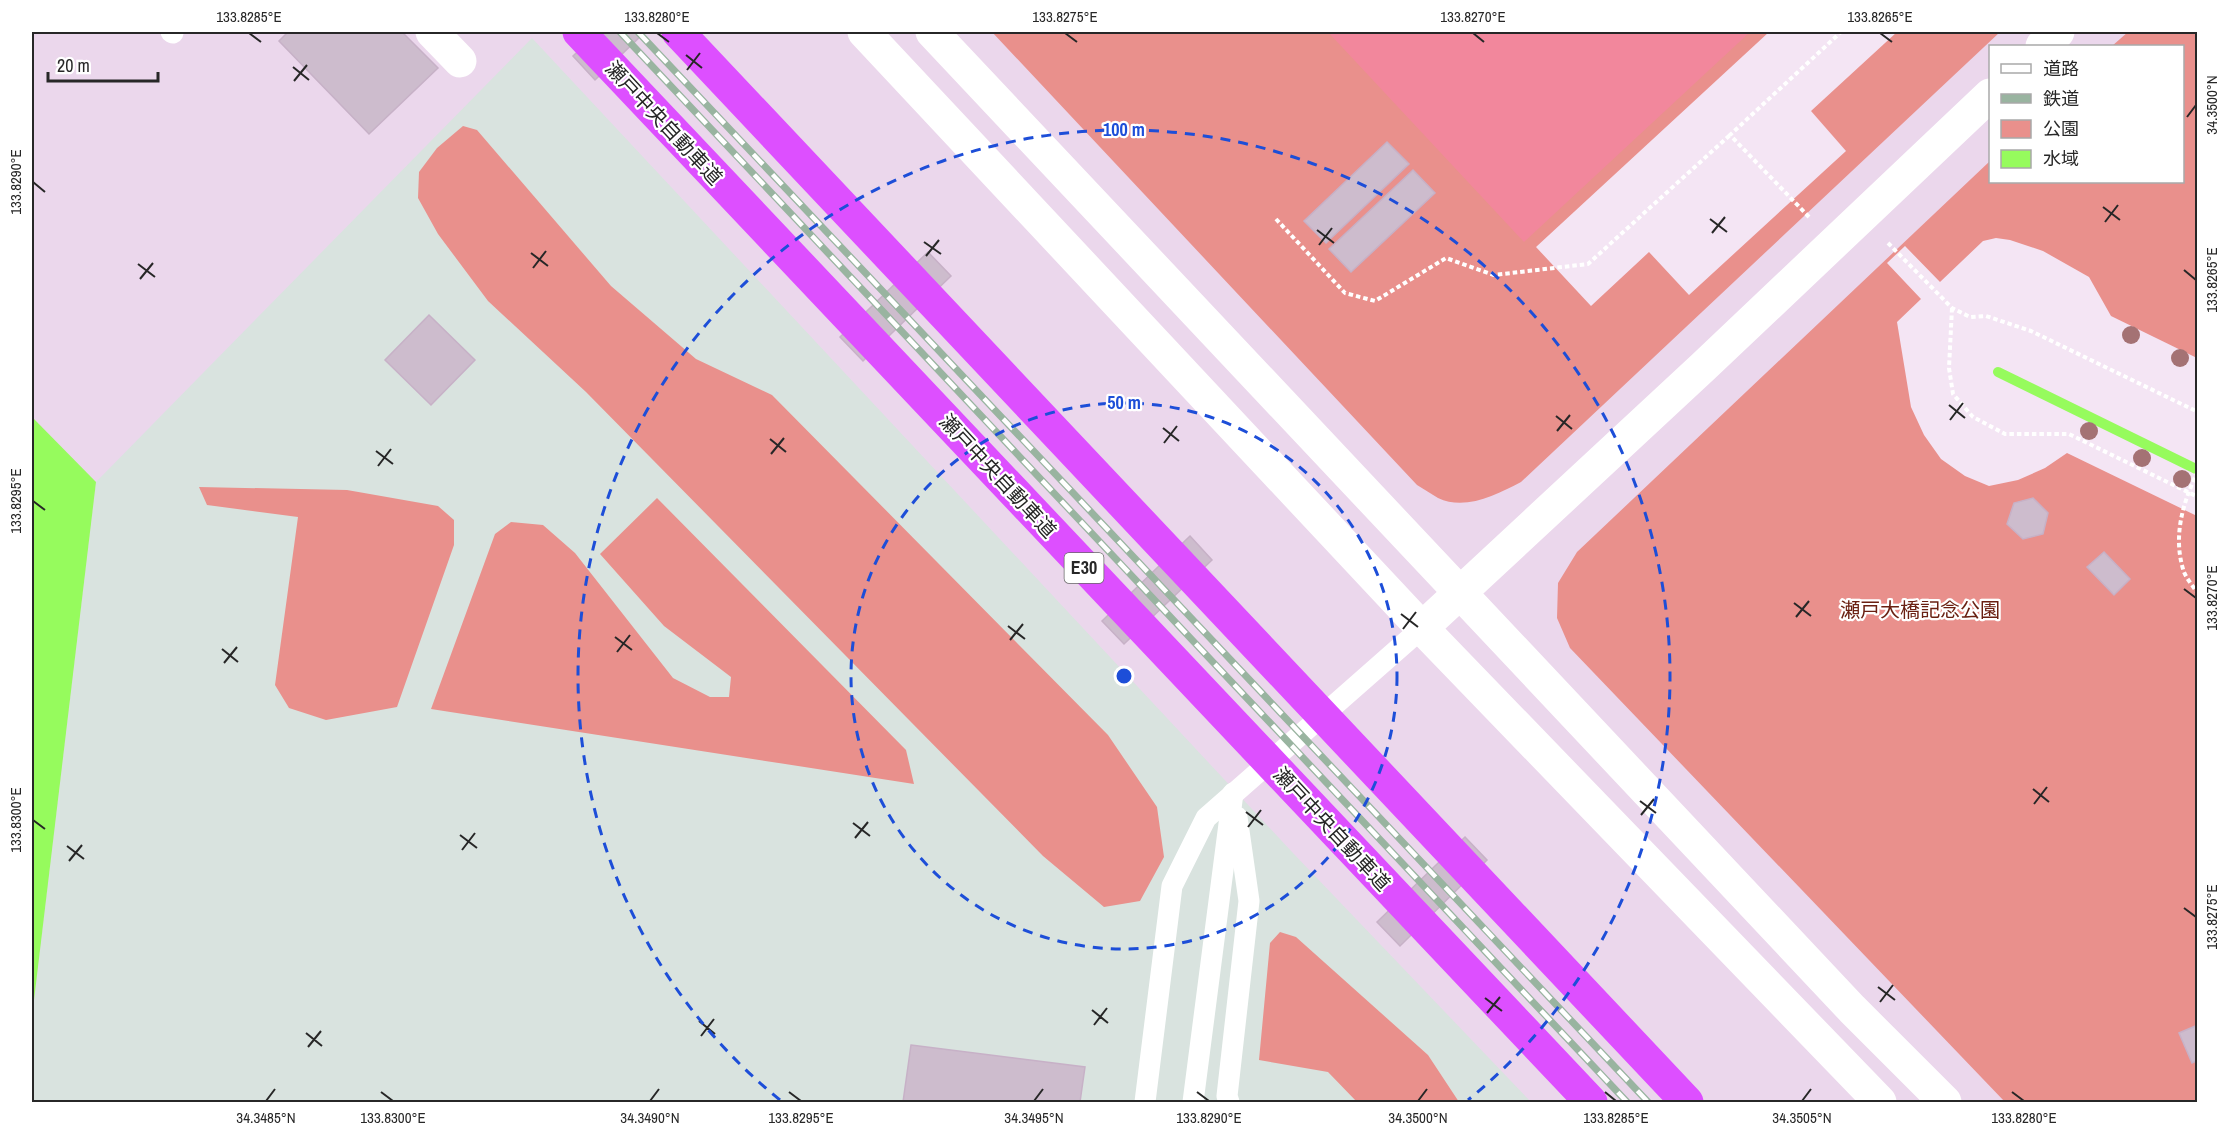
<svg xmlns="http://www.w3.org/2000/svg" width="2229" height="1134" font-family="'Archivo Narrow','Noto Sans JP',sans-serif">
	<rect width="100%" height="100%" fill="#ebd7ec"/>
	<polygon fill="#d9e3df" points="532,38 1293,853 1531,1102 32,1102 32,1017 96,482"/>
	<g fill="#e9908c">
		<path d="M 992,32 L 2000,32 L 1521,482 C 1496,495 1465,511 1438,498 C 1431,494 1424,489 1417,485 Z"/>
		<polygon points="2128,32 2197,32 2197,1102 2005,1102 1570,648 1557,618 1558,583 1577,552 1990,161 1990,182 2182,182 2182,46 2112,46"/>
		<polygon points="463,126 477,130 611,286 696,359 772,395 1108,735 1157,807 1164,857 1140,901 1104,907 1043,856 586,392 488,301 438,234 418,198 419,172 437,148"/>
		<polygon points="199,487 347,490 438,506 454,520 454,545 397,707 326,720 289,708 275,685 298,517 207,505"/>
		<polygon points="657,498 906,750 914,784 431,709 495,534 511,522 543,525 575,553 673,678 710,697 729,697 731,677 664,626 600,554"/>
		<polygon points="1280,932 1296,937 1428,1055 1459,1102 1357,1102 1328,1072 1259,1060 1270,943"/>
	</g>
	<polygon fill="#f2879c" points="1328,32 1750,32 1524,242"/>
	<g fill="#f4e5f4">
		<polygon points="1769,32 1897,32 1811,111 1846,151 1689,295 1649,252 1591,306 1536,247"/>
		<polygon points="1996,238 2010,240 2043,251 2089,277 2111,316 2197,358 2197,516 2067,453 2045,468 2018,480 1989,486 1965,476 1941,459 1924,435 1911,407 1897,322 1921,299 1887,263 1905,246 1940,282 1983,241"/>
	</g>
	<polygon fill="#96fb5d" points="32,417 96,482 32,1017"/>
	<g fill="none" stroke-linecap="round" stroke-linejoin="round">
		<polyline stroke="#96fb5d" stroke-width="10" points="1998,372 2198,470"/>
	</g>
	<g fill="#cdbccd" stroke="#c7b1c7" stroke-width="1.5">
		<polygon points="288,32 402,32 438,68 369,134 279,41"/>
		<polygon points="598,32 645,32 595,80 573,56"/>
		<polygon points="1387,142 1409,164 1326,243 1304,221"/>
		<polygon points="1413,170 1435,193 1351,272 1329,249"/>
		<polygon points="928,252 951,276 863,361 840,337"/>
		<polygon points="429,315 475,360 431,405 385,360"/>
		<polygon points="2033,498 2048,513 2043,534 2023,539 2007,524 2014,503"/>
		<polygon points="1190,536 1212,560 1124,644 1102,621"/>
		<polygon points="2104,552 2130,579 2114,595 2087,567"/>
		<polygon points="1465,837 1487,860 1400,946 1377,922"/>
		<polygon points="2198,1025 2198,1060 2192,1063 2179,1033"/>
		<polygon points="911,1045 1085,1067 1080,1102 903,1102"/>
	</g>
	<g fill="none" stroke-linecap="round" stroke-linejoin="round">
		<g stroke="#fff" stroke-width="4" stroke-dasharray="4.5 3" stroke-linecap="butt">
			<polyline points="1809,217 1730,135 1841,32"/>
			<polyline points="1276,219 1345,293 1375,301 1446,258 1494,275 1588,264 1730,135"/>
			<polyline points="1888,243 1952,308 1970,317 1986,316 2031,331 2198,412"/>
			<polyline points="1952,308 1949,368 1953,394 1973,417 2005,434 2069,434 2198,497"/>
			<path d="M 2198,471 C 2183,502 2173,535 2183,569 C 2185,577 2193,586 2198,594"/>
		</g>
		<g stroke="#fff" stroke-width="21">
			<polyline points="171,32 173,33"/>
			<polyline points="1145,1102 1172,886 1206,818 1422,628"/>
			<polyline points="1193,1102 1233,793"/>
			<polyline points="1229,1102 1227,1096 1249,901 1237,817"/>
		</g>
		<g stroke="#fff" stroke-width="33">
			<polyline points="432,32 460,61"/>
			<polyline points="864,32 1422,628 1880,1102"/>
			<polyline points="932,32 1852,1009 1945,1102"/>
			<polyline points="2042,46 2058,32"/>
			<polyline points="1422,628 1703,367 1990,95"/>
		</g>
		<g stroke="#dd4fff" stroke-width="33">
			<polyline points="579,32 1591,1102"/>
			<polyline points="678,32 1687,1102"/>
		</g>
		<defs>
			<g id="rail">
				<polyline points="620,32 1627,1102"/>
				<polyline points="638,32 1648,1102"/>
			</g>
		</defs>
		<use href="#rail" stroke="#99b4a0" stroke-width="7"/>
		<use href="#rail" stroke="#fff" stroke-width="4.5" stroke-dasharray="14" stroke-linecap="butt"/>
	</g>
	<g fill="#a47274">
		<circle cx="2131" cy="335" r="9"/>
		<circle cx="2180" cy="358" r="9"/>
		<circle cx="2089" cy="431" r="9"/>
		<circle cx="2142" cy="458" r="9"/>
		<circle cx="2182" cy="479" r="9"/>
	</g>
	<path fill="none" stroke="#272727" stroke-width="2" d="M 249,33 L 261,42M 657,33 L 669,42M 1065,33 L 1077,42M 1473,33 L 1484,42M 1880,33 L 1892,42M 686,55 L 702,68M 293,67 L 309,80M 687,70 L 700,53M 294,81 L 307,65M 2187,117 L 2196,105M 33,182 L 45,192M 2103,207 L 2120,220M 1710,219 L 1727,232M 2105,222 L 2118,205M 1317,230 L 1334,243M 1712,233 L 1725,217M 924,242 L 941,254M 1319,245 L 1332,228M 531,253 L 548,266M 926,256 L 939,240M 138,264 L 155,277M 533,268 L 546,251M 2184,270 L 2196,280M 140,279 L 153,263M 1949,405 L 1965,418M 1556,416 L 1572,429M 1950,420 L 1963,403M 1163,428 L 1179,441M 1557,431 L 1570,415M 770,439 L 786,452M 1164,443 L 1177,426M 376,451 L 393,464M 771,454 L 784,438M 378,466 L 391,449M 33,501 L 45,510M 2184,589 L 2196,598M 1794,603 L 1811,616M 1401,614 L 1418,627M 1796,617 L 1809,601M 1008,626 L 1025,639M 1403,629 L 1416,612M 615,637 L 632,650M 1010,640 L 1023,624M 222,649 L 238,662M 617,652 L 630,635M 224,663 L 237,647M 2033,789 L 2049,802M 1640,801 L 1656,813M 2034,804 L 2047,787M 1246,812 L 1263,825M 1641,815 L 1654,799M 33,820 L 45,829M 853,823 L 870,836M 1248,827 L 1261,810M 460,835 L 477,848M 855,838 L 868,822M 67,846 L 84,859M 462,850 L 475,833M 69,861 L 82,845M 2184,908 L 2196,917M 1878,987 L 1895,1000M 1485,998 L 1502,1011M 1880,1002 L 1893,985M 1092,1010 L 1108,1023M 1487,1013 L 1500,997M 699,1021 L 715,1034M 1094,1025 L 1107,1008M 306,1033 L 322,1046M 701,1036 L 714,1019M 308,1047 L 321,1031M 381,1092 L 393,1101M 789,1092 L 801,1101M 1197,1092 L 1209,1101M 1605,1092 L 1616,1101M 2012,1092 L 2024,1101M 266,1101 L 275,1089M 650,1101 L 659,1089M 1034,1101 L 1043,1089M 1418,1101 L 1427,1089M 1802,1101 L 1811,1089"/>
	<g fill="none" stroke="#1d4ed8" stroke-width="3" stroke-dasharray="10 8">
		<circle cx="1124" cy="676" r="273"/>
		<path d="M780 1100A546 546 0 1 1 1468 1100"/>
	</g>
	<g text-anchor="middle" stroke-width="4.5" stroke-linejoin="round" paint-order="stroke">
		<rect fill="#fff" stroke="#686868" stroke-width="1.5" x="1064.5" y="553" width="39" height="30" rx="4.5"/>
		<g font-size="18" font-weight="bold" fill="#272727">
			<text x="1084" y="574">E30</text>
		</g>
		<g font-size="20" fill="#272727" stroke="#fff">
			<text transform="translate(664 123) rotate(47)" y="7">瀬戸中央自動車道</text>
			<text transform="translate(998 476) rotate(47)" y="7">瀬戸中央自動車道</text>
			<text transform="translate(1332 829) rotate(47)" y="7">瀬戸中央自動車道</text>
		</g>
		<g font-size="20" fill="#6a2012" stroke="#fff">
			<text x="1920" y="617">瀬戸大橋記念公園</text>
		</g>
	</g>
	<circle cx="1124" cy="676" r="9" fill="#1d4ed8" stroke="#fff" stroke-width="3"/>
	<g font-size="18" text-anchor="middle" font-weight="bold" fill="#1d4ed8" stroke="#fff" stroke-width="4.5" stroke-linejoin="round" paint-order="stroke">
		<text x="1124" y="136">100 m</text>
		<text x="1124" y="409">50 m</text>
	</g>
	<rect width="2229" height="1134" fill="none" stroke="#ffffff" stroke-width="66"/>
	<rect x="1989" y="45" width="195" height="138" fill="#ffffff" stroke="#a9a9a9" stroke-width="1.5"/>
	<rect x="2001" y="64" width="30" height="9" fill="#ffffff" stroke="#a9a9a9" stroke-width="1.5"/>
	<text x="2043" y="75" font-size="18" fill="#272727">道路</text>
	<rect x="2001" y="94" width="30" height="9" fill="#99b4a0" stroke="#a9a9a9" stroke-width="1.5"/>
	<text x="2043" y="105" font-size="18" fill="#272727">鉄道</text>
	<rect x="2001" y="120" width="30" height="18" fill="#e9908c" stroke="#a9a9a9" stroke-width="1.5"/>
	<text x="2043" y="135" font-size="18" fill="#272727">公園</text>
	<rect x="2001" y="150" width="30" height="18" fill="#96fb5d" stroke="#a9a9a9" stroke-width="1.5"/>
	<text x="2043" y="165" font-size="18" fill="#272727">水域</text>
	<path d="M48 72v9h110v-9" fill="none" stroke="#272727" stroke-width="3"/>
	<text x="57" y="72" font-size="18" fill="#272727" stroke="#ffffff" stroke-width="4.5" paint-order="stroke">20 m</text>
	<rect x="33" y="33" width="2163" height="1068" fill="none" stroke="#272727" stroke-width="2"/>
	<g font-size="15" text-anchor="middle" fill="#272727">
		<text x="249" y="22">133.8285°E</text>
		<text x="657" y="22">133.8280°E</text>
		<text x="1065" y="22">133.8275°E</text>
		<text x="1473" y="22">133.8270°E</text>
		<text x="1880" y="22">133.8265°E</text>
		<text transform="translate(2212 105) rotate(-90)" y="5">34.3500°N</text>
		<text transform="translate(16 182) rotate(-90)" y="5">133.8290°E</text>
		<text transform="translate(2212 280) rotate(-90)" y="5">133.8265°E</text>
		<text transform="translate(16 501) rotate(-90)" y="5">133.8295°E</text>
		<text transform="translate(2212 598) rotate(-90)" y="5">133.8270°E</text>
		<text transform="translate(16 820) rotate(-90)" y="5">133.8300°E</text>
		<text transform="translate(2212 917) rotate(-90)" y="5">133.8275°E</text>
		<text x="266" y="1123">34.3485°N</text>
		<text x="393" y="1123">133.8300°E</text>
		<text x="650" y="1123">34.3490°N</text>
		<text x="801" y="1123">133.8295°E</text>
		<text x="1034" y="1123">34.3495°N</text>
		<text x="1209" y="1123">133.8290°E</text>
		<text x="1418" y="1123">34.3500°N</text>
		<text x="1616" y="1123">133.8285°E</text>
		<text x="1802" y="1123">34.3505°N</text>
		<text x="2024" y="1123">133.8280°E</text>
	</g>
</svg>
